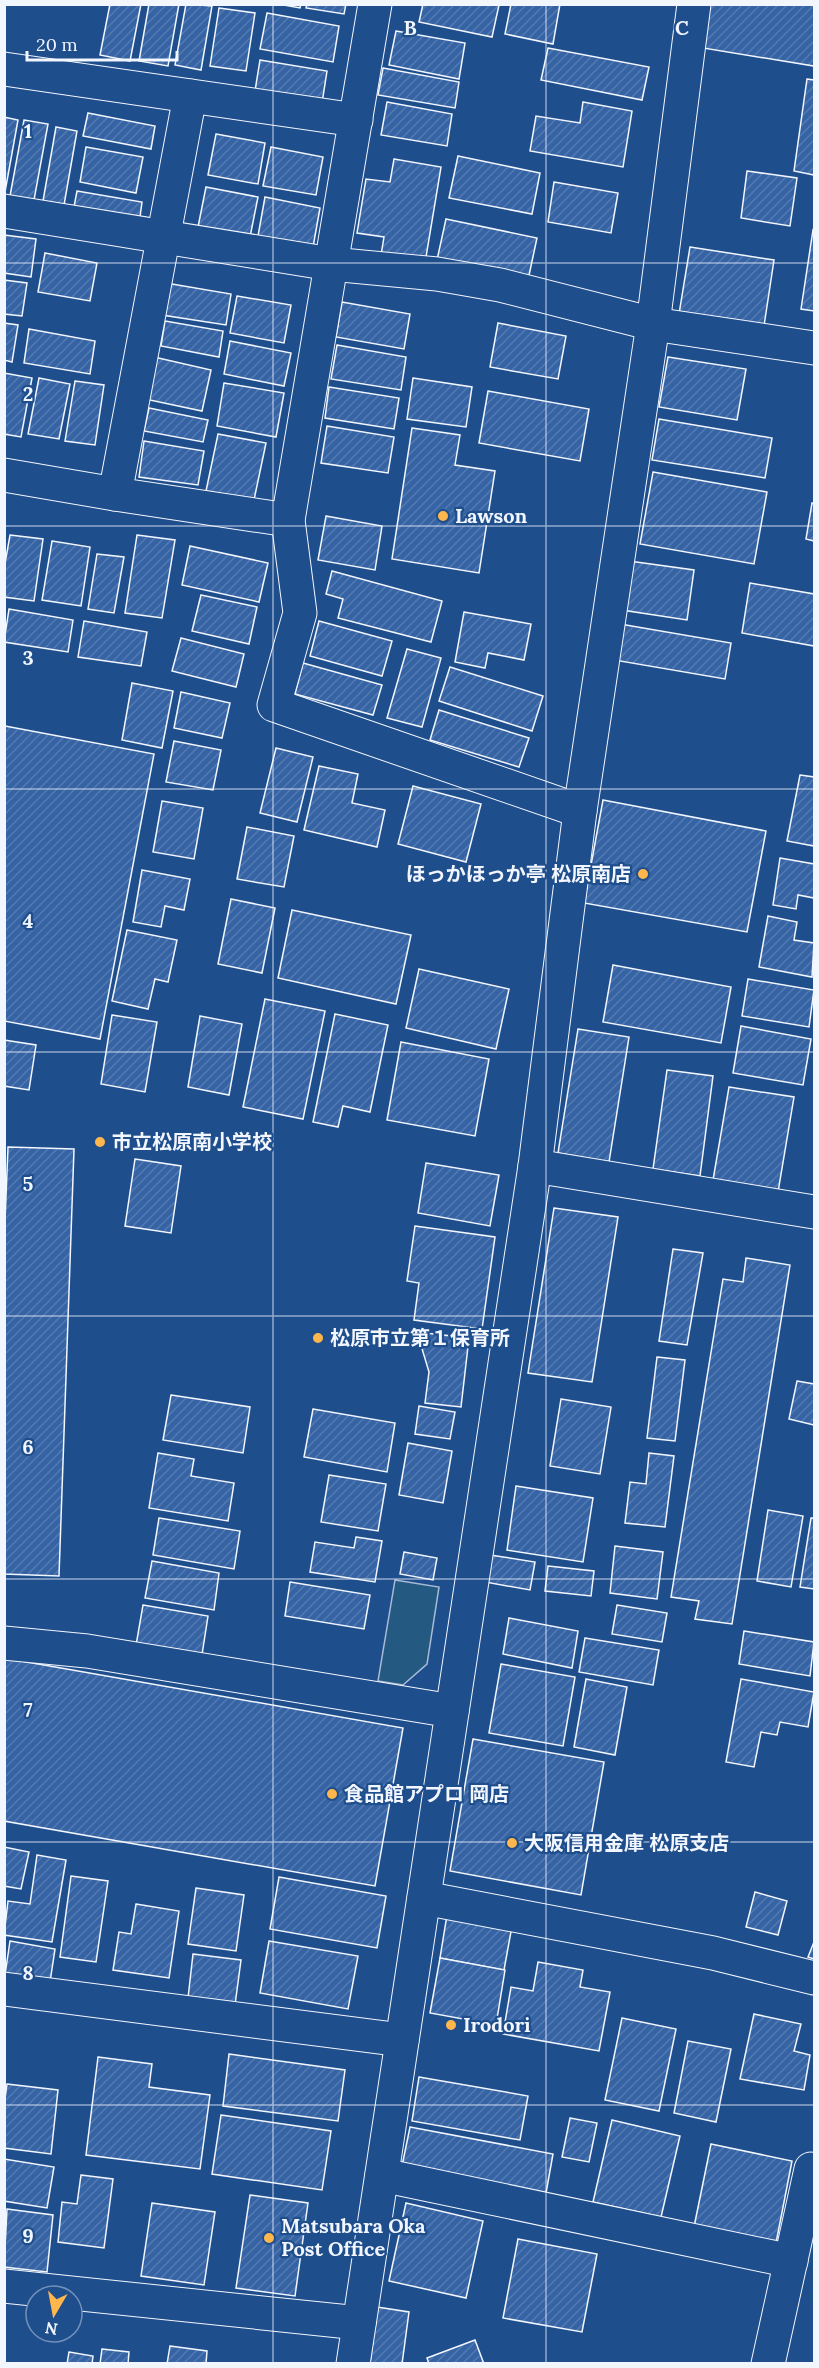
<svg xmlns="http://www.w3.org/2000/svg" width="819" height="2368" font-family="Lora,'Noto Sans JP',serif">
	<defs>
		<pattern id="building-hatch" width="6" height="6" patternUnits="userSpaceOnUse" patternTransform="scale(1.5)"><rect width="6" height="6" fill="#3563a3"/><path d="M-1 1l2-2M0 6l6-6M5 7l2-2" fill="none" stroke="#537ab1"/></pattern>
	</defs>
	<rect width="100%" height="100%" fill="#1f4e8c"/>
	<polygon fill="#245a82" stroke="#a8bbd7" stroke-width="1.5" points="395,1580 439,1587 427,1664 403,1685 378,1681"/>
	<g fill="url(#building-hatch)" stroke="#f2f6ff" stroke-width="1.5">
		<polygon points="110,4 141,4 130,61 100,55"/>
		<polygon points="149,4 179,4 168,66 139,61"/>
		<polygon points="186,4 212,6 201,70 175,65"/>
		<polygon points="278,4 301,4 300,8"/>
		<polygon points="307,4 346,4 344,14 306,8"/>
		<polygon points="423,4 499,5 492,37 419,22"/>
		<polygon points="511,4 560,4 553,44 505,34"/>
		<polygon points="710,4 814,4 814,66 703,48"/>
		<polygon points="219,8 255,13 246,71 210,66"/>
		<polygon points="267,13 339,26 333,62 260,49"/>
		<polygon points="396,31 465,43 459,79 389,65"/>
		<polygon points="548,48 649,67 642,100 541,80"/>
		<polygon points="260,60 327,71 322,103 255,91"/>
		<polygon points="383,68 459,82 455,108 378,95"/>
		<polygon points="807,79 814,80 814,175 794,171"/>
		<polygon points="387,102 452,114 447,146 381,135"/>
		<polygon points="583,102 632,111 623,167 530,151 536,116 580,123"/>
		<polygon points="88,113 155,126 151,149 83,136"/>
		<polygon points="4,117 18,120 5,192 4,192"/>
		<polygon points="24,120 48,124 34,200 10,196"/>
		<polygon points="56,127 77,131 64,205 43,201"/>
		<polygon points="216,134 265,143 258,184 208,175"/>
		<polygon points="86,147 143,157 136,193 80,182"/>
		<polygon points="271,147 323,157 316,195 263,186"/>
		<polygon points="458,156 540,173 532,214 449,198"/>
		<polygon points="394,159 441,167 424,269 380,261 384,237 357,233 366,179 390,182"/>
		<polygon points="747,171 797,178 790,226 741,218"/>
		<polygon points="554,182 618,193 611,233 548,222"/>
		<polygon points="206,187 258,197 250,237 198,227"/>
		<polygon points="77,191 142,202 139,224 73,212"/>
		<polygon points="265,197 320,208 313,247 258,236"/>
		<polygon points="446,219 537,238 528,280 437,260"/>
		<polygon points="813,230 814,231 814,311 801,309"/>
		<polygon points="4,235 36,239 31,277 4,273"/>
		<polygon points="690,247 774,260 764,326 679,314"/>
		<polygon points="45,253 97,263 90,301 38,292"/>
		<polygon points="4,280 27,283 22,316 4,314"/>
		<polygon points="166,283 231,294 226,325 162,315"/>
		<polygon points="237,296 291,305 284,343 230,333"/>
		<polygon points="342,302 410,314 404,349 336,337"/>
		<polygon points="165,321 223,331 219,357 161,346"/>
		<polygon points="4,323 18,325 12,362 4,360"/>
		<polygon points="498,323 566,336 558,379 490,367"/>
		<polygon points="29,329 95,341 90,374 24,363"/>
		<polygon points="230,341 291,353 284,386 224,374"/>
		<polygon points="337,345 406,357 401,390 331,379"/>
		<polygon points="154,357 211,370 202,411 145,399"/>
		<polygon points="668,357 746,369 737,420 659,407"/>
		<polygon points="4,373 32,378 21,437 4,434"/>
		<polygon points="39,378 70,384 59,439 28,434"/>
		<polygon points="413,378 472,387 466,427 407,419"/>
		<polygon points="75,381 104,385 95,445 65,441"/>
		<polygon points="224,383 284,393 276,437 217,426"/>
		<polygon points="329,387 399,398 394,429 325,418"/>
		<polygon points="488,391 589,409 580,461 479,443"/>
		<polygon points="149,408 208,420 203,442 144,431"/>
		<polygon points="659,419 772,438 765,478 652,460"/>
		<polygon points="327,426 394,437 388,473 321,463"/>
		<polygon points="412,428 460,435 455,465 495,471 479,573 392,559"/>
		<polygon points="218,434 266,443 254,500 206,491"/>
		<polygon points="144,441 204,451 198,485 139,477"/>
		<polygon points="653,472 767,492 754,564 640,544"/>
		<polygon points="812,503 814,504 814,541 806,539"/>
		<polygon points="326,516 382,526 375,570 318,560"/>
		<polygon points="10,535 43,539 34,601 4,597 4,569"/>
		<polygon points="137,535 175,540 162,618 125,613"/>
		<polygon points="52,541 90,547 81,606 42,600"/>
		<polygon points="190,546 268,563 259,602 182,585"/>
		<polygon points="97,554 124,557 114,613 88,609"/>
		<polygon points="629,561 694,570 687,620 622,610"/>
		<polygon points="332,571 442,601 431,642 338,618 343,599 326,594"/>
		<polygon points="750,583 814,594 814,646 742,633"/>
		<polygon points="201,595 257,607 249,644 192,631"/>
		<polygon points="9,609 73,620 68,652 4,642"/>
		<polygon points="464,612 531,624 524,660 488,653 485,668 455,662"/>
		<polygon points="84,621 147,632 141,666 78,657"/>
		<polygon points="319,621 392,641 382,676 310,656"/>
		<polygon points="620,624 731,643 725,679 614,660"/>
		<polygon points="181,638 244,654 236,687 172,671"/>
		<polygon points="407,649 441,658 422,727 387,718"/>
		<polygon points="303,663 382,685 373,715 295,694"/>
		<polygon points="450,667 543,696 532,731 439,701"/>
		<polygon points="132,683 173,691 162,748 122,740"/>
		<polygon points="181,692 230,703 222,738 174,728"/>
		<polygon points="439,710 529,738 519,767 430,740"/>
		<polygon points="5,726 154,754 100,1039 4,1021"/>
		<polygon points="174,741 221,750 213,790 166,782"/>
		<polygon points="276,748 313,757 297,822 260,813"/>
		<polygon points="319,766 358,774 352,803 385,810 377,847 304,830"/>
		<polygon points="800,775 814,777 814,846 787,841"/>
		<polygon points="413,786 481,804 466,862 398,844"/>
		<polygon points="603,800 766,831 747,932 584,903"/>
		<polygon points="162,801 203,808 194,859 153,852"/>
		<polygon points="247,827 294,836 284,887 237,879"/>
		<polygon points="780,858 814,864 814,898 798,895 796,909 773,905"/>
		<polygon points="142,870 190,879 184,910 165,906 161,927 133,922"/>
		<polygon points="231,899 275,908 262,973 218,964"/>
		<polygon points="292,910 411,935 396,1004 278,978"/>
		<polygon points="768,916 797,922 794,940 814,943 812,977 759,967"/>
		<polygon points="127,930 177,940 168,982 155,979 148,1009 112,1001"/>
		<polygon points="613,965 731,987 721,1043 603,1022"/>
		<polygon points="419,969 509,989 496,1049 406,1028"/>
		<polygon points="748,979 814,990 809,1027 742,1016"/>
		<polygon points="265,999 325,1011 303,1119 243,1107"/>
		<polygon points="335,1014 388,1025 370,1112 343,1106 338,1127 313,1122"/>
		<polygon points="112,1015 157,1022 145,1092 101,1084"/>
		<polygon points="200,1016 242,1024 229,1095 188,1087"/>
		<polygon points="741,1026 811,1039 803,1085 733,1073"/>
		<polygon points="578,1029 629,1037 609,1162 558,1153"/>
		<polygon points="4,1040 36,1045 29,1090 4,1086"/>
		<polygon points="401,1042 489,1059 475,1136 387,1120"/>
		<polygon points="667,1070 713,1076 700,1176 653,1169"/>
		<polygon points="729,1087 794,1097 778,1192 713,1180"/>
		<polygon points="8,1147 74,1149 59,1576 4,1574 4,1246"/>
		<polygon points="135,1159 181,1166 171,1233 125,1226"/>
		<polygon points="426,1163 499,1175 490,1226 418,1213"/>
		<polygon points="554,1208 618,1217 592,1382 528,1373"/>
		<polygon points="415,1226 495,1237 482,1329 414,1320 419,1283 407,1281"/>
		<polygon points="673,1249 703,1253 687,1345 659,1341"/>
		<polygon points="746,1258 790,1265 732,1624 695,1619 699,1601 671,1597 723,1279 743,1282"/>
		<polygon points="417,1332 469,1338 461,1407 425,1403 429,1372"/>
		<polygon points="657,1357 685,1360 675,1441 647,1438"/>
		<polygon points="797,1381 814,1384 814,1425 789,1419"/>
		<polygon points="171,1395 250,1407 243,1453 163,1440"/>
		<polygon points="561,1399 611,1407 600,1474 550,1466"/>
		<polygon points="419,1406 455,1412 450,1439 415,1434"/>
		<polygon points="313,1409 395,1423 387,1472 304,1457"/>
		<polygon points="408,1443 452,1451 443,1503 399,1495"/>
		<polygon points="158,1453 194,1459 191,1476 234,1483 228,1521 149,1508"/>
		<polygon points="649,1453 674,1456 665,1527 625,1523 630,1482 646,1484"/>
		<polygon points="329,1475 386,1484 378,1531 321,1522"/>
		<polygon points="516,1486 593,1498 583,1562 507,1550"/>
		<polygon points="768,1510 803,1516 791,1587 757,1581"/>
		<polygon points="159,1518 240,1531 234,1569 153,1555"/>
		<polygon points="811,1518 814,1518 814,1589 800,1587"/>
		<polygon points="356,1537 382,1541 375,1582 310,1572 315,1542 354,1548"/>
		<polygon points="615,1546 663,1552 657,1599 610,1593"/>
		<polygon points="404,1552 437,1558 433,1580 400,1574"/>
		<polygon points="490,1555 535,1562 530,1590 485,1582"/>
		<polygon points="152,1561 219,1573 214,1610 145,1598"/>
		<polygon points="548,1566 594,1571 591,1596 545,1591"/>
		<polygon points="290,1582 370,1595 364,1629 285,1616"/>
		<polygon points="143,1605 208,1616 201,1661 135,1651"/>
		<polygon points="617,1605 667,1613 662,1642 612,1634"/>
		<polygon points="509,1618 578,1631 572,1668 503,1654"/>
		<polygon points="744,1631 814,1642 810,1676 739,1664"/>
		<polygon points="585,1638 659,1650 653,1685 579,1672"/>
		<polygon points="4,1658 403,1728 375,1886 4,1821"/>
		<polygon points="501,1664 575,1677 563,1746 489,1733"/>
		<polygon points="586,1679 627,1687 615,1755 574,1747"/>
		<polygon points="741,1679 814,1692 808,1727 780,1722 777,1735 761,1732 754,1767 726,1762"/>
		<polygon points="473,1739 604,1762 581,1895 450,1871"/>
		<polygon points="4,1847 29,1852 21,1889 4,1886"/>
		<polygon points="37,1855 66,1860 52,1942 4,1935 8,1901 30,1904"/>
		<polygon points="71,1876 108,1881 96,1962 60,1957"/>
		<polygon points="279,1877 386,1896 377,1948 270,1929"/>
		<polygon points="196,1888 244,1895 236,1951 188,1944"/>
		<polygon points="755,1892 787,1901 778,1935 746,1927"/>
		<polygon points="136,1904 179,1911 169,1978 113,1970 119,1932 131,1934"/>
		<polygon points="447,1915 512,1926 504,1970 440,1958"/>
		<polygon points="10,1941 55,1949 50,1982 5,1975"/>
		<polygon points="269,1941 358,1956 348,2009 260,1993"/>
		<polygon points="814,1942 814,1959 808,1957"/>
		<polygon points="193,1954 241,1960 235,2005 188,1998"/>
		<polygon points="440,1958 505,1970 496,2025 430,2013"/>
		<polygon points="538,1962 583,1970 580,1987 610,1992 599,2051 503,2034 511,1987 533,1991"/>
		<polygon points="754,2014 801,2024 794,2051 810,2055 804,2090 740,2079"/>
		<polygon points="622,2018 676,2029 659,2111 605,2100"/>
		<polygon points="688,2041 731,2049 716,2122 674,2113"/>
		<polygon points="229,2054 345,2070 338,2121 223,2106"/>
		<polygon points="98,2057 152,2064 149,2087 210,2095 200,2169 86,2155"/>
		<polygon points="419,2077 528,2096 520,2140 412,2121"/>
		<polygon points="7,2084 58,2090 51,2154 4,2148 4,2106"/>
		<polygon points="221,2115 331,2131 322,2190 212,2174"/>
		<polygon points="570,2118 597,2123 589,2162 562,2157"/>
		<polygon points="612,2120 680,2136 661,2217 593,2202"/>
		<polygon points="410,2127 553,2154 546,2193 402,2166"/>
		<polygon points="711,2144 792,2161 776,2243 694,2227"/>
		<polygon points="4,2159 54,2167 47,2208 4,2201"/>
		<polygon points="81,2175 113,2179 104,2248 58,2242 62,2202 77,2204"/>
		<polygon points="250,2195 308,2203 295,2296 236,2288"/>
		<polygon points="152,2203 215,2212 204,2285 141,2276"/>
		<polygon points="406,2203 483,2221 466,2298 389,2281"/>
		<polygon points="7,2209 53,2215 47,2272 4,2267"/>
		<polygon points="518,2239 597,2254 582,2332 503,2318"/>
		<polygon points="377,2307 409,2312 402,2364 370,2364"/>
		<polygon points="475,2340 484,2364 429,2364 427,2358"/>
		<polygon points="170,2346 207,2351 206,2364 167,2364"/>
		<polygon points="102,2349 129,2352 128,2364 100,2364"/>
		<polygon points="69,2352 93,2356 92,2364 67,2364"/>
	</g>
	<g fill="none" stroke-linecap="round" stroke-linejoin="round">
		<defs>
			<g id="minor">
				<polyline points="375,4 288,520 300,613 274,705 580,811"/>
				<polyline points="4,69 356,120"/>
				<polyline points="4,211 331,264 437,274 500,285 653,324 814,348"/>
				<polyline points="4,475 115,494 288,520"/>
				<polyline points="115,494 190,96"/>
				<polyline points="535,1166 814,1212"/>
				<polyline points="4,1643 87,1651 452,1711"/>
				<polyline points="424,1898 713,1953 814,1978"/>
				<polyline points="4,1989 402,2040"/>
				<polyline points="382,2175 791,2261"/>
				<polyline points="4,2286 359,2323"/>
				<polyline points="353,2364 535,1166 580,811 653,324 694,4"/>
				<polyline points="768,2364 811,2169"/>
			</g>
		</defs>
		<use href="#minor" stroke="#f2f6ff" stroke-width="35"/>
		<use href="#minor" stroke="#1f4e8c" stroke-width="33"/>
	</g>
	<path fill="none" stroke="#f2f6ff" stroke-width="1.5" stroke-opacity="0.55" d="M 273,4 L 273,2364M 546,4 L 546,2364M 4,263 L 814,263M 4,526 L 814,526M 4,789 L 814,789M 4,1052 L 814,1052M 4,1316 L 814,1316M 4,1579 L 814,1579M 4,1842 L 814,1842M 4,2105 L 814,2105"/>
	<g fill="#ffb74d" stroke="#1f4e8c" stroke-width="2">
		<circle cx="443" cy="516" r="6"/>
		<circle cx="643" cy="874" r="6"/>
		<circle cx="100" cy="1142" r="6"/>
		<circle cx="318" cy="1338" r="6"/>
		<circle cx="332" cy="1794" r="6"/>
		<circle cx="512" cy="1843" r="6"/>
		<circle cx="451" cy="2025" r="6"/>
		<circle cx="269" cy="2238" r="6"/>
	</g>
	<g text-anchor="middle" stroke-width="4.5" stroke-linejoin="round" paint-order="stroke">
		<g font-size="20" font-weight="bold" fill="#f2f6ff" stroke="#1f4e8c" text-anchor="start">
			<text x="455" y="523">Lawson</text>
			<text x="631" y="881" text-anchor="end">ほっかほっか亭 松原南店</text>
			<text x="112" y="1149">市立松原南小学校</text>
			<text x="330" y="1345">松原市立第１保育所</text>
			<text x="344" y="1801">食品館アプロ 岡店</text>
			<text x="524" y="1850">大阪信用金庫 松原支店</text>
			<text x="463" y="2032">Irodori</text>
			<text x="281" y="2233">Matsubara Oka<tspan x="281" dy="23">Post Office</tspan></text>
		</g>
	</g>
	<g font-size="20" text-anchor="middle" font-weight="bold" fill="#f2f6ff" stroke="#1f4e8c" stroke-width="4.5" stroke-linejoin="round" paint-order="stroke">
		<text x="410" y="35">B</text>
		<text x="682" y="35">C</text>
		<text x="28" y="138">1</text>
		<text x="28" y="401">2</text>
		<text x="28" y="665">3</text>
		<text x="28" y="928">4</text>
		<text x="28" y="1191">5</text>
		<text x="28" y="1454">6</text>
		<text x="28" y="1717">7</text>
		<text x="28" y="1980">8</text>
		<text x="28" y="2243">9</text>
	</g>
	<rect width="819" height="2368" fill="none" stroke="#f2f6ff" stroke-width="12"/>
	<g transform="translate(54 2314) rotate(190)"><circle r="28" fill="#1f4e8c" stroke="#7391ba" stroke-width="1.5"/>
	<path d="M0-4.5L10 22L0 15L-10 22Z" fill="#ffb74d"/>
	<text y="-9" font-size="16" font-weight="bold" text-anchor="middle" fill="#f2f6ff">N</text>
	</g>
	<path d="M27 51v9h150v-9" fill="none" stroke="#f2f6ff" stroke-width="3"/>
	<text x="36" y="51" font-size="18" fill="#f2f6ff" stroke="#1f4e8c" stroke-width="4.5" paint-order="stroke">20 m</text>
</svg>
